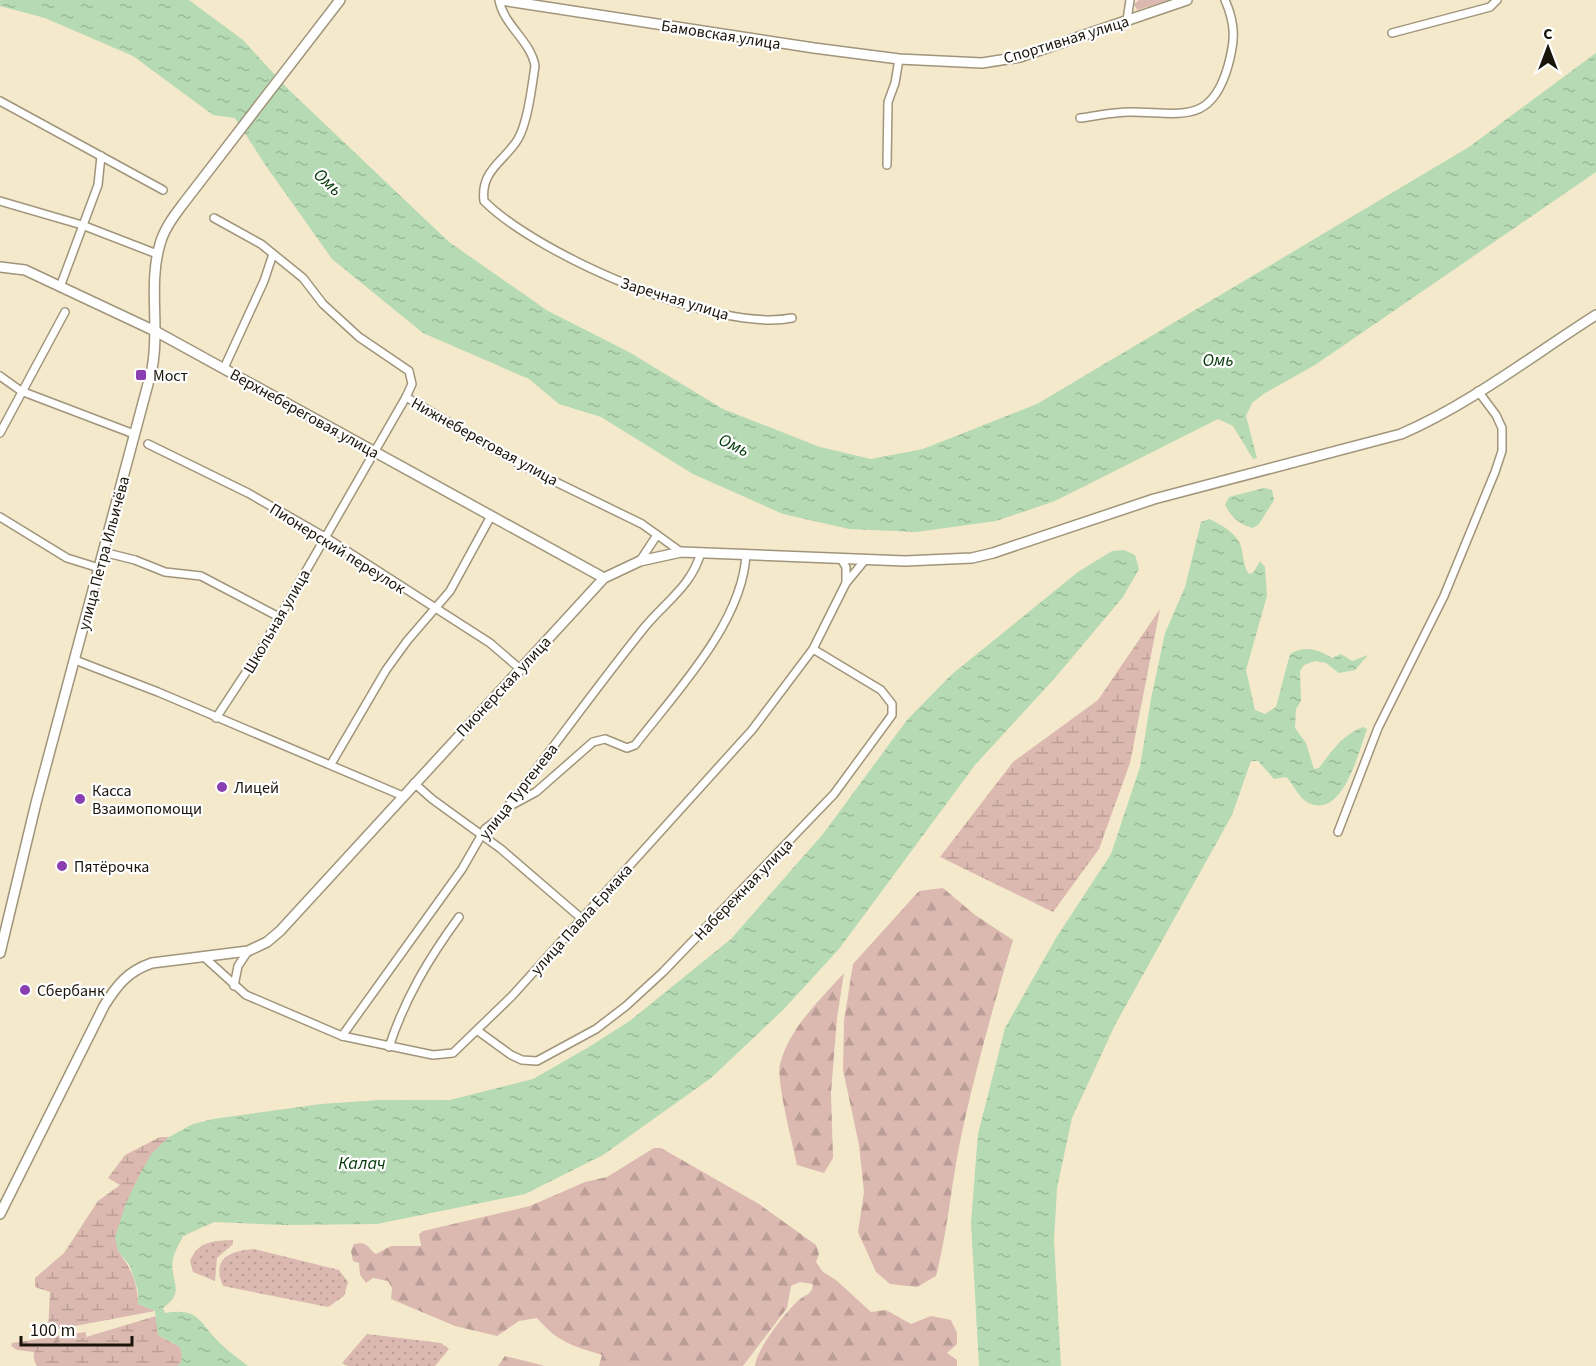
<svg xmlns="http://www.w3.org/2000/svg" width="1596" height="1366" font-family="'Source Sans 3',sans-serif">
	<defs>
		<pattern id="grass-dots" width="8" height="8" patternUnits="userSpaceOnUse" patternTransform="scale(1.5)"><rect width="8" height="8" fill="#dbb9b1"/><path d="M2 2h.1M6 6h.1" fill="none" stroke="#bb9e97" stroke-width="1.8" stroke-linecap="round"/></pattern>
		<pattern id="forest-firs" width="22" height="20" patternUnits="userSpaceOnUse" patternTransform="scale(1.5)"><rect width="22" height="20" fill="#dbb9b1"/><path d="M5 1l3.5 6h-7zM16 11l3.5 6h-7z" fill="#bb9e97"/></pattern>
		<pattern id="wetland-marsh" width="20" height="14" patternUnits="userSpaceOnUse" patternTransform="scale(1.5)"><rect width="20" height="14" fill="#dbb9b1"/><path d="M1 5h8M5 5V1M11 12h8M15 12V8" fill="none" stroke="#bb9e97"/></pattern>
		<pattern id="water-ripples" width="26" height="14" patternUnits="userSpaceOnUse" patternTransform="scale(1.5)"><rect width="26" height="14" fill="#b5dab4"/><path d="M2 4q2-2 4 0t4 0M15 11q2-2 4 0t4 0" fill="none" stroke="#9bba99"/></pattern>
	</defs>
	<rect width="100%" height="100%" fill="#f4e9cb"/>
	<g fill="url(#grass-dots)">
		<path d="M 233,1240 L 233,1244 L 217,1258 L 215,1281 L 193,1272 L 190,1261 C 198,1241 213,1241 233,1240 Z"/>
		<path d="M 254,1249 L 339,1270 L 348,1282 L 344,1296 L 328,1307 L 223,1286 C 211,1258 230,1251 254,1249 Z"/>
		<polygon points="367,1334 441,1343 449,1349 435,1366 348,1366 342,1363"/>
	</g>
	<g fill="url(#forest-firs)">
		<polygon points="1139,0 1169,0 1137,10 1134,4"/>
		<path d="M 943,888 L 975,915 L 1013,940 C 995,1000 978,1061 964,1123 C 952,1174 949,1226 936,1276 L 917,1287 L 890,1284 L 876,1272 L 858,1232 L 864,1192 L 859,1145 L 843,1070 L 844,1021 L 853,964 L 919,891 Z"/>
		<path d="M 844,973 L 837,1018 L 831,1093 L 833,1158 L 824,1173 L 797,1165 C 793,1145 776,1081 780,1064 C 790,1027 819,1001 844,973 Z"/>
		<path d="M 654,1148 L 661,1148 L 759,1204 L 816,1245 L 819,1254 L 816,1262 L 823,1272 L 836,1280 L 871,1312 L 886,1310 L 911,1324 L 931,1316 L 951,1320 L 957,1333 L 957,1344 L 947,1353 L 957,1360 L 957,1366 L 755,1366 C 756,1350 786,1311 799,1300 C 806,1294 812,1295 813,1284 L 800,1282 L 791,1286 L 787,1308 L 743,1366 L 599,1366 L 602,1355 C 573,1346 557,1342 537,1318 L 519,1321 L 497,1336 L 455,1326 L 391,1299 L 392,1288 L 388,1281 L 373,1278 L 366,1283 L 360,1275 L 359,1263 L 353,1261 L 351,1251 L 354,1244 C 369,1241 366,1247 376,1254 L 391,1246 L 421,1246 L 419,1234 L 423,1231 L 530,1206 L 585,1182 L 607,1177 Z"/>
		<polygon points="86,1332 86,1337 37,1347 34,1352 17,1350 11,1346 12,1343"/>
		<polygon points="505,1356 545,1366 498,1366"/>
	</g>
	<g fill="url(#wetland-marsh)">
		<polygon points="1160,609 1130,763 1099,849 1053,912 940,857 1013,762 1098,700"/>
		<path d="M 160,1137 L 169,1137 C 134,1171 126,1205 118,1251 C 130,1267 138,1283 138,1304 L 155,1311 L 48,1331 L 50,1292 L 35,1287 L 35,1278 L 64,1253 L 98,1201 L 120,1185 L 108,1178 L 125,1155 Z"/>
		<path d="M 156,1316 L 158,1335 L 180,1347 L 182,1355 L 181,1364 L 177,1366 L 37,1366 C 33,1359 32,1354 37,1347 L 86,1337 Z"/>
	</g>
	<g fill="url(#water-ripples)">
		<polygon points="0,0 189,0 243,40 288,89 449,242 548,311 629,352 723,409 820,447 871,459 923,449 1037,404 1469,147 1596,53 1596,172 1315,365 1265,393 1252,403 1246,416 1257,458 1253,459 1233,426 1218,419 1055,501 996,521 916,532 849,529 783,514 693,474 601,417 559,404 529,379 423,333 332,259 266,166 235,118 213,115 133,56 45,18 0,6"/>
		<path d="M 1264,488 L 1272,490 L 1274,500 L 1259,524 L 1253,528 C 1240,525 1231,517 1225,505 L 1229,497 Z"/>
		<path d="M 1209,519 C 1219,523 1234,532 1239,542 C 1245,553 1241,563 1249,574 L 1253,573 L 1260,561 L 1265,567 L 1267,596 L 1246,670 L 1255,710 L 1265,714 L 1276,707 L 1290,654 C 1305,645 1318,649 1332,658 L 1341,654 L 1352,661 L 1368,655 L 1355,670 L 1339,673 L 1326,663 L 1315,661 L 1304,665 L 1300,671 L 1301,701 L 1296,709 L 1295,728 L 1306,743 L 1314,769 L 1319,768 C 1331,752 1343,734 1363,727 L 1367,729 C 1359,750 1344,816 1311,804 C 1298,799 1295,785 1286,777 L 1274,779 L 1258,761 L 1251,761 L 1232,815 L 1115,1025 L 1072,1118 L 1057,1188 L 1054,1240 L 1061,1366 L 979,1366 L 971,1223 L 978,1134 L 1005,1028 L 1056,938 L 1111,854 L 1140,767 L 1151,699 L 1165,633 L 1185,587 L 1201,522 Z"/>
		<path d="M 1124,550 L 1135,555 L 1139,569 L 1123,597 L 1054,679 L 975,765 L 839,949 L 783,1010 L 711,1078 L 603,1155 L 525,1194 L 377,1224 L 284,1225 L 214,1222 L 183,1236 C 180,1243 174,1252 173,1259 C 169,1281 187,1291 163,1308 L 165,1313 C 201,1307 199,1324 222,1345 C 230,1353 240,1359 248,1366 L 177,1366 L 181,1363 L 182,1355 L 180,1347 L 158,1335 L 155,1311 L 138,1304 L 138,1291 L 130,1266 L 118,1251 L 115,1237 L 126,1203 L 141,1172 L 152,1153 L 169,1137 L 193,1124 L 213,1119 L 321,1104 L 380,1100 L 450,1100 L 533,1079 L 589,1047 L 631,1020 L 731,939 L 823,834 L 907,720 L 951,675 L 1078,572 L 1112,551 Z"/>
	</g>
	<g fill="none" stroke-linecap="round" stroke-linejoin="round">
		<defs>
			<g id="street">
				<path d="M 499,0 C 504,26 531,41 535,66 C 532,85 528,122 518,139 C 505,161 480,170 484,201 C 538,255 716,333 792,318"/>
				<polyline points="1127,20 1130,0"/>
				<polyline points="1392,33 1479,10 1490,7 1497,0"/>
				<polyline points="0,101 163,190"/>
				<path d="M 1080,118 C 1096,116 1113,112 1130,112 C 1180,112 1211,126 1228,66 C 1235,41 1236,25 1225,0"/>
				<polyline points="887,165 888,102 895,83 899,59"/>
				<polyline points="0,201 82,225 157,254"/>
				<polyline points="214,218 261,244 303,278 323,304 359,337 409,371 412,384 406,397 521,465 642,524 681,552"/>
				<polyline points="60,287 98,185 101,156"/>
				<polyline points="224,368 264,281 273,254"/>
				<polyline points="0,376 21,391 134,434"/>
				<polyline points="0,433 65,312"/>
				<polyline points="148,444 248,493 325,537 490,643 519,668"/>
				<polyline points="0,517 67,558 99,568"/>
				<polyline points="103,552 135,560 165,572 201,576 279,617"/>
				<polyline points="841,559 846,567 846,583"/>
				<polyline points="640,561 657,535"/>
				<polyline points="75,660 158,692 403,796"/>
				<polyline points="216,718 260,651 406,397"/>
				<polyline points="331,764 386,670 407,641 450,591 491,516"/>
				<polyline points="414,783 432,799 501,849 581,918"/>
				<path d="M 510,806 L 536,792 L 593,742 L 605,739 L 627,748 L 635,745 C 676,692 743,622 746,554"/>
				<polyline points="1338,832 1378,728 1444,596 1495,472 1502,451 1502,428 1496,415 1478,391"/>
				<polyline points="204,957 246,995 342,1036 433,1055 453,1053 512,996 752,730 813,649 846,583 865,560"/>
				<polyline points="234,986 238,966 248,951"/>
				<polyline points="478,1031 511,1055 522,1060 537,1061 596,1029 626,1006 663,972 834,794 892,715 892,704 881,690 813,649"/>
				<path d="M 342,1036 L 462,869 L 485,829 L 499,818 C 548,755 594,690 644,628 C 664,603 692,586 701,552"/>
				<path d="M 389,1047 C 405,998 429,958 459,917"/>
			</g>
			<g id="secondary">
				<polyline points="501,0 814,48 899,59 982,63 1020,57 1187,0"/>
				<polyline points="0,267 25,270 157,332 604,578"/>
				<path d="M 0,953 L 36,803 L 152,369 C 160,328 148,284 160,244 C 164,229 174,216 183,204 L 340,0"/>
				<path d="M 0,1214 L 104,1006 C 117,985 128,971 152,963 L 248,951 L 267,942 L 280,931 L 604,578 L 640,561 L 681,552 L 905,561 L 972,558 L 993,553 L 1154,499 L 1401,434 C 1470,404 1533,355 1596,315"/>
			</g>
		</defs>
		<use href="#street" stroke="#a0957a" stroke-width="10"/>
		<use href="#secondary" stroke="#a0957a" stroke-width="12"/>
		<use href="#street" stroke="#fff" stroke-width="7"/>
		<use href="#secondary" stroke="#fff" stroke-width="9"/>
	</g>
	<g fill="#893fb1" stroke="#fff" stroke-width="2">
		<rect x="135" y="369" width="12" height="12" rx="3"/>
		<circle cx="222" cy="787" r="6"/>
		<circle cx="80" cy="799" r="6"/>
		<circle cx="62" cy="866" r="6"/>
		<circle cx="25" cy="990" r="6"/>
	</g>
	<g text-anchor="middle" stroke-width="4.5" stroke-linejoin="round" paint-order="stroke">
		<g font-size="16" fill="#19150a" stroke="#fff">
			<text transform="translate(721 34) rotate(9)" y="6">Бамовская улица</text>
			<text transform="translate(1066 39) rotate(-17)" y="6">Спортивная улица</text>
			<text transform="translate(675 298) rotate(17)" y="6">Заречная улица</text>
			<text transform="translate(305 413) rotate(29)" y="6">Верхнебереговая улица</text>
			<text transform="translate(485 441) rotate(29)" y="6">Нижнебереговая улица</text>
			<text transform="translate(338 548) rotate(32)" y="6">Пионерский переулок</text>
			<text transform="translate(103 553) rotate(-75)" y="6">улица Петра Ильичёва</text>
			<text transform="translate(276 621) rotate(-60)" y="6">Школьная улица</text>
			<text transform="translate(503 686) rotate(-47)" y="6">Пионерская улица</text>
			<text transform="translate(518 791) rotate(-52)" y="6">улица Тургенева</text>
			<text transform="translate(743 889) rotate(-46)" y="6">Набережная улица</text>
			<text transform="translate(581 919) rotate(-48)" y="6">улица Павла Ермака</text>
		</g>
		<g font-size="16" fill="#19150a" stroke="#fff" text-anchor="start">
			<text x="153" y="381">Мост</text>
			<text x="234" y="793">Лицей</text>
			<text x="92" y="796">Касса<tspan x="92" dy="18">Взаимопомощи</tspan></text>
			<text x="74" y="872">Пятёрочка</text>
			<text x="37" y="996">Сбербанк</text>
		</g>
		<g font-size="18" font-style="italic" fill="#003806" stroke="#fff">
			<text transform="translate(328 182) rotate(43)" y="6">Омь</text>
			<text x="1218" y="366">Омь</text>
			<text transform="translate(734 445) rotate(26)" y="6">Омь</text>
			<text x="362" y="1169">Калач</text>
		</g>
	</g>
	<g transform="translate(1548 48)" stroke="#ffffff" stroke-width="4.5" paint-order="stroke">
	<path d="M0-4.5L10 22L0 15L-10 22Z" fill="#19150a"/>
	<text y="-9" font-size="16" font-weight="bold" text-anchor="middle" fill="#19150a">С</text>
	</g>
	<path d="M21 1336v9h111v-9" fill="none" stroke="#19150a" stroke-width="3"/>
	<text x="30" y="1336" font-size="18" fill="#19150a" stroke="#ffffff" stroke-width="4.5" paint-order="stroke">100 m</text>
</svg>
